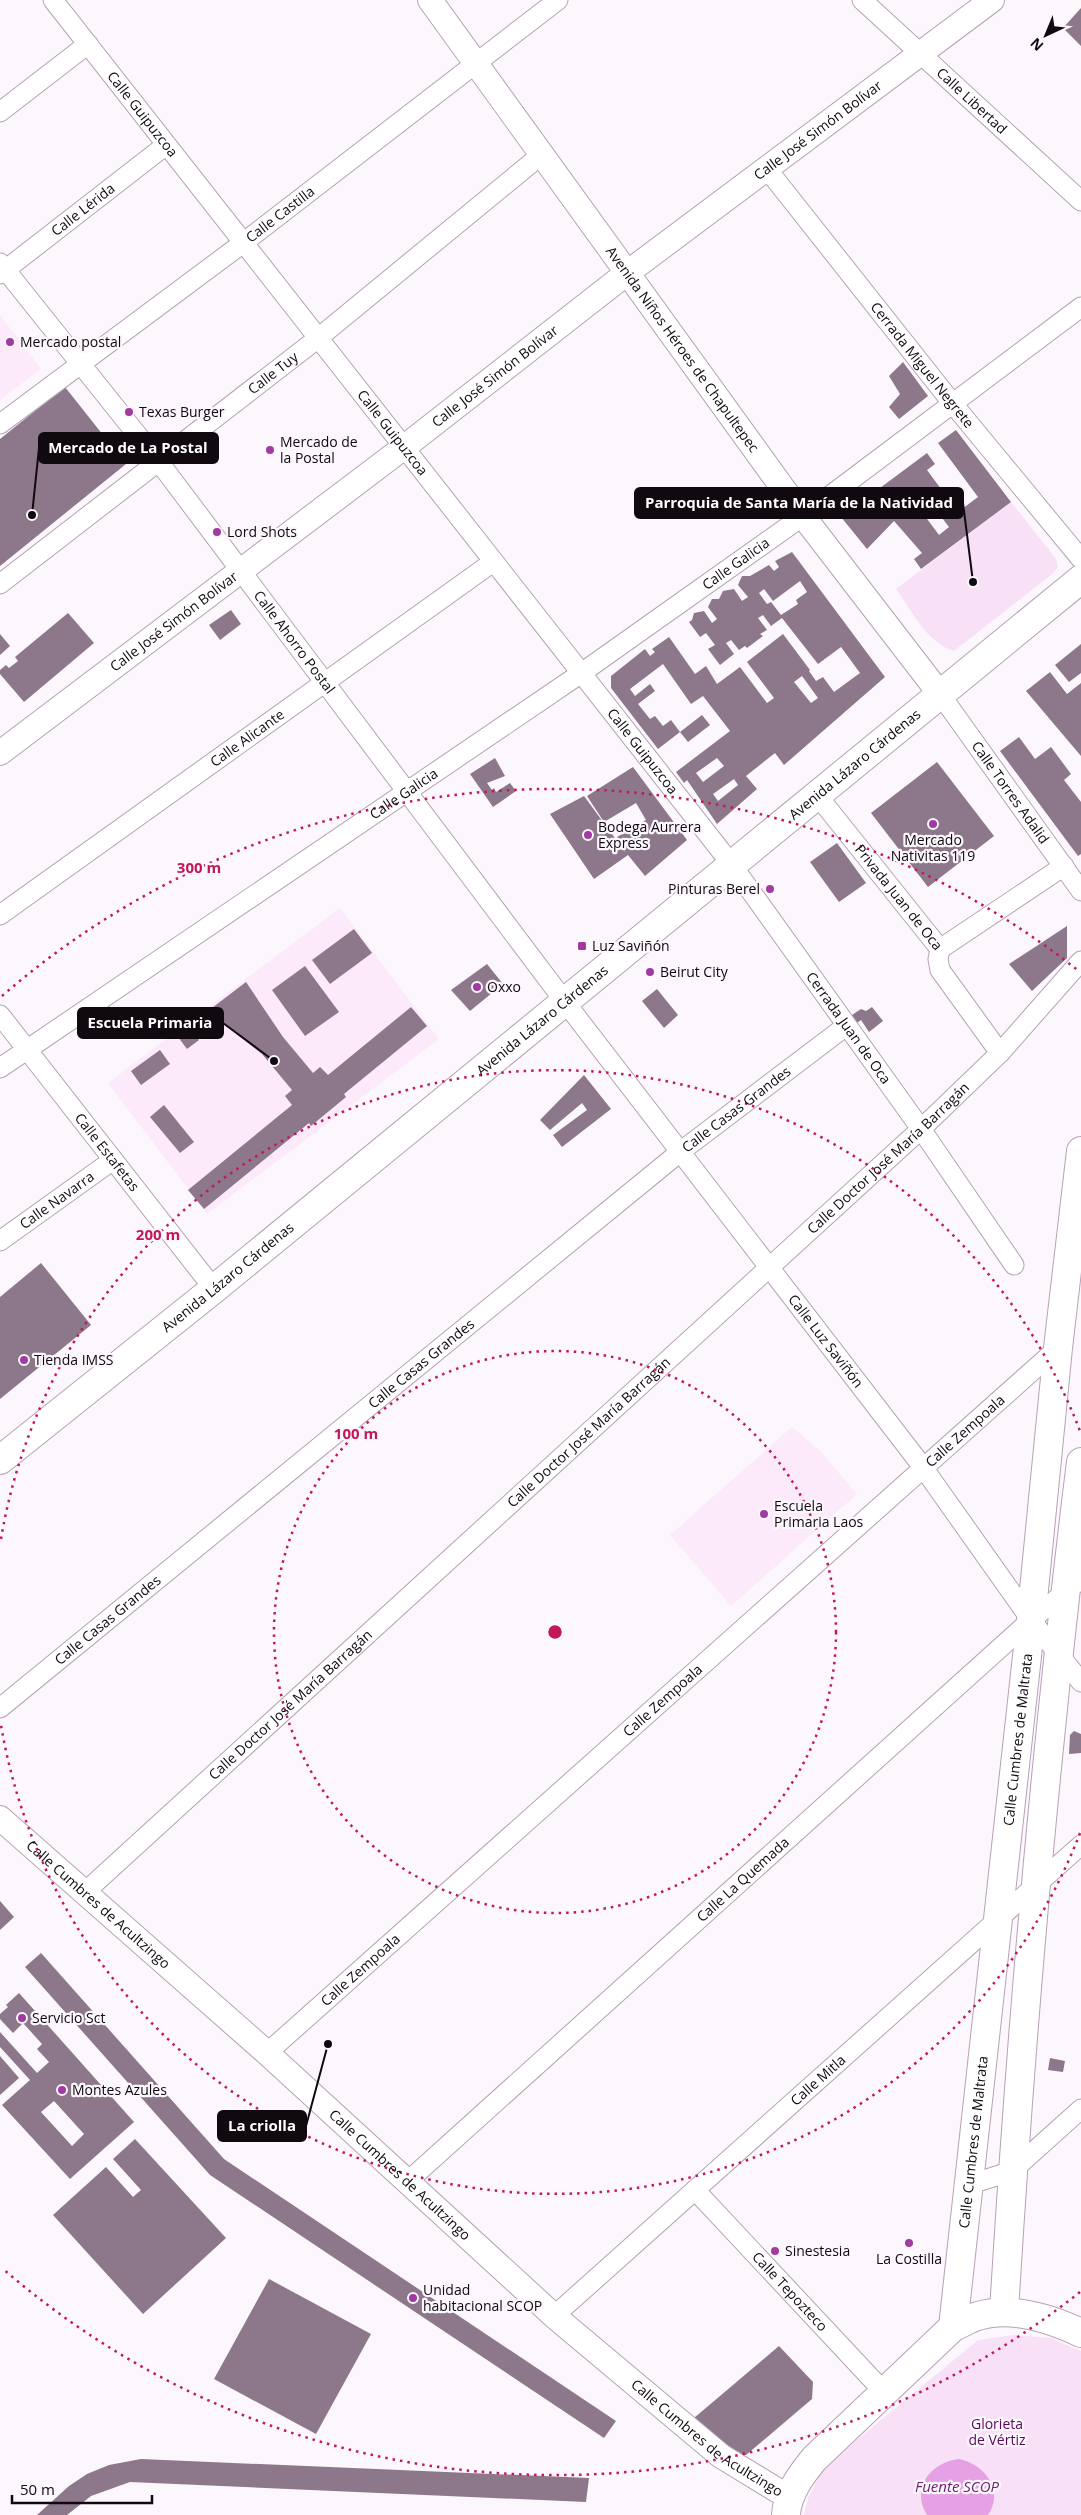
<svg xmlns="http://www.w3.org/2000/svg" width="1081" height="2515" font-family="'Open Sans',sans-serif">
	<rect width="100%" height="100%" fill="#fcf7fc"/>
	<g fill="#fceafb">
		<polygon points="0,315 41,369 0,400"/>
		<polygon points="340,908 439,1039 207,1214 108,1083"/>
		<polygon points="792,1427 819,1450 857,1494 731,1606 670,1535"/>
	</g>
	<g fill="#f8e0f7">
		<path d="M 1011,502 L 1056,559 L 1058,567 L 1051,575 L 954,651 C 927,643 912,611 896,589 Z"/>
		<polygon points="1014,2335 1051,2338 1081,2351 1081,2515 804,2515 808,2498 824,2467 978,2340"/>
	</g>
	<path fill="#e6a0e4" d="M 959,2459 C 984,2464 1005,2490 988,2515 L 927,2515 C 910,2488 931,2462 959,2459 Z"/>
	<g fill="#8d778b" fill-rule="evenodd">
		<polygon points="1081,8 1081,46 1063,28"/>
		<polygon points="903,362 928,396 899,419 889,407 900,394 889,376"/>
		<polygon points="65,387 126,464 0,566 0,439"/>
		<path d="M 956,430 L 1011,502 L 921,569 L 914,559 L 922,553 L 894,521 L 867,549 L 841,517 L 927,453 L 935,464 L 927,470 L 958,512 L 978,497 L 938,443 ZM 929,501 L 949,527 L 939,535 L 919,508 Z"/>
		<path d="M 792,552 L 885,677 L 784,765 L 775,753 L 746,776 L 757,789 L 717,824 L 687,780 L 684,783 L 676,772 L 730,731 L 703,696 L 691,704 L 663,664 L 630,689 L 635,696 L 650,684 L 655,691 L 638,704 L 650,719 L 655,716 L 663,726 L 671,720 L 680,732 L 658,749 L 611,688 L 611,676 L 645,649 L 650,656 L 655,652 L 652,649 L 669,637 L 695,674 L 706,666 L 717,684 L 740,667 L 767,703 L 774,698 L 747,662 L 783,634 L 810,670 L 809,671 L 816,681 L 823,677 L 834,692 L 860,673 L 841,647 L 818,664 L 782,618 L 771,626 L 763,615 L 758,618 L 767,630 L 760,634 L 763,636 L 747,648 L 745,646 L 739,650 L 731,640 L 726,643 L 734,654 L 720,665 L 708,649 L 715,645 L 706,633 L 700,637 L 689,622 L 692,620 L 694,613 L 704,611 L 712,623 L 717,619 L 708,607 L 712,599 L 719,599 L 723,591 L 734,589 L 742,601 L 748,597 L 738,585 L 742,576 L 750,576 L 769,565 L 774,571 L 779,567 L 775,561 ZM 800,581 L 807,592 L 796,600 L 798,604 L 781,615 L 771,602 L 767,604 L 759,593 L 764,589 L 773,601 ZM 802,676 L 818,698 L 811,703 L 794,682 ZM 717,758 L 724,766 L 703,782 L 696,773 ZM 734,779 L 738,785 L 718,801 L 713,794 Z"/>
		<polygon points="231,610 241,624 220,640 209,625"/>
		<polygon points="68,613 94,643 24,702 0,674 0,670 6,665 9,668 18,661 15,657"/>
		<polygon points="0,634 10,646 0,655"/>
		<polygon points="1081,644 1081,673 1069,682 1055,665"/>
		<polygon points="1050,672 1067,694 1081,683 1081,756 1026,691"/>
		<polygon points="702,715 710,725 688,742 680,732"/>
		<polygon points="1019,737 1035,759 1051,747 1071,774 1064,780 1081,802 1081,854 1078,856 1000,751"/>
		<polygon points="495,758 505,776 487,783 492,790 494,788 496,792 510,783 516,791 493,807 470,774"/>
		<polygon points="937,762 994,836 928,887 871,813"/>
		<polygon points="633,767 687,840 645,876 628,855 594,879 550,814 584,796 626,853 617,837 646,820 636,803 604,822 587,796"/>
		<polygon points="837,843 866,883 839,902 810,862"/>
		<polygon points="1067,926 1067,958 1032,991 1009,964"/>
		<polygon points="354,929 372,953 330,984 312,960"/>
		<polygon points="487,964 503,984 470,1011 451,990"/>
		<polygon points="305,966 339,1012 305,1036 272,990"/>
		<polygon points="246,982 283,1037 313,1073 320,1067 328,1075 411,1007 427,1026 344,1094 346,1097 311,1126 309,1123 204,1209 188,1190 292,1105 285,1096 292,1090 262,1054 208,1011"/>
		<polygon points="657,989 678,1015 664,1028 642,1001"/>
		<polygon points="872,1007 883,1021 869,1032 861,1020 854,1025 849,1017 861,1009 866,1011"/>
		<polygon points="187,1024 199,1040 187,1049 175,1033"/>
		<polygon points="160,1050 170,1064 141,1085 131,1071"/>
		<polygon points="584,1075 611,1109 562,1147 553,1135 587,1110 582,1103 550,1130 540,1120"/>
		<polygon points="164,1105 194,1142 180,1153 150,1117"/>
		<polygon points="41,1263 91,1325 0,1399 0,1297"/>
		<polygon points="1074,1731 1081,1734 1081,1753 1069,1754 1070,1735"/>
		<polygon points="0,1901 14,1917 0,1930"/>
		<polygon points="41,1953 224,2159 616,2421 604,2438 210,2175 25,1967"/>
		<path d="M 19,1993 L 134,2122 L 70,2179 L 2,2105 L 30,2080 L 0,2047 L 0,2032 L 37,2073 L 49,2062 L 37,2049 L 42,2044 L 23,2023 L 13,2033 L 0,2019 L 0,2014 L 8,2007 L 6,2005 ZM 54,2101 L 84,2134 L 72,2146 L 41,2112 Z"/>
		<polygon points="0,2056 19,2078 0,2095"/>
		<polygon points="1050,2058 1065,2061 1063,2072 1048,2070"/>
		<polygon points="135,2139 226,2238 143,2314 53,2215 106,2167 133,2197 141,2190 113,2159"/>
		<polygon points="269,2279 371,2334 316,2434 214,2379"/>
		<polygon points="779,2346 813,2382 812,2399 746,2455 725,2452 694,2418"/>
		<polygon points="141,2459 589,2478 586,2502 130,2482 91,2496 67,2515 37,2515 69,2486 87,2474 109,2465"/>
	</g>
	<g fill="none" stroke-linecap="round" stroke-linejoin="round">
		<defs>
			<g id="minor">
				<path id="s1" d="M 53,0 L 732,865 L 921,1129 L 1014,1265"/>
				<path id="s2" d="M 862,0 L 1081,201"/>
				<polyline points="0,112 88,44"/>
				<path id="s3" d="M 767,169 L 953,404 L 1081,559"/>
				<path id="s4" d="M 0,263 L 159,462 L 565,1002 L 922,1466 L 1031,1620 L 1081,1682"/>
				<path id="s5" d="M 0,274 L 166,145"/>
				<path id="s6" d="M 0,424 L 243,243 L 558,0"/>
				<path id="s7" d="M 0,584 L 317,339 L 541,155"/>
				<path id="s8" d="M 940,694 L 1081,891"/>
				<path id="s9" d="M 817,795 L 940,949 L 938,959 L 940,970 L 1000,1053"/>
				<path id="s10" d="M 0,915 L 493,562"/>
				<polyline points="940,949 1064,866"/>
				<path id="s11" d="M 0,1015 L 214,1289"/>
				<path id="s12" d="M 0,1068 L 580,674 L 803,516 L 1081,307"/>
				<path id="s13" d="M 0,1241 L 113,1160"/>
				<path id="s14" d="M 0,1708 L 680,1152 L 846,1026"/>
				<path id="s15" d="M 85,1892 L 921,1129 L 1000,1053 L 1081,961"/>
				<path id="s16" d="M 267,2053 L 1058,1348"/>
				<path id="s17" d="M 407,2182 L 1031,1620 L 1081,1579"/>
				<polyline points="968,2185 1012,2171 1081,2109"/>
				<path id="s18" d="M 695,2190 L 884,2392"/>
				<path id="s19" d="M 554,2316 L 1081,1845"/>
			</g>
			<g id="tertiary">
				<path id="s20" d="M 430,0 L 803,516 L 940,694"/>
				<path id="s21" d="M 0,753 L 403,448 L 627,273 L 992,0"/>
				<path id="s22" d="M 0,1818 L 267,2053 L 554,2316 L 721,2456 L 790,2498"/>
			</g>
			<g id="secondary">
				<path d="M 1004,2312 C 1021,2028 1046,1744 1081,1462"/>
				<path id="s23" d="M 953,2327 L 1031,1620 L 1058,1348 L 1081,1151"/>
				<path d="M 786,2515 C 787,2494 801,2475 814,2459 L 953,2327 C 961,2324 970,2318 978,2316 C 1011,2306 1051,2319 1081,2333"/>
			</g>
			<g id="primary">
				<path id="s24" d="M 0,1460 L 214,1289 L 1081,579"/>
			</g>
		</defs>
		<use href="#minor" stroke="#b7a1b6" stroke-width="21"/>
		<use href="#tertiary" stroke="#b7a1b6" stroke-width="26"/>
		<use href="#secondary" stroke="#b7a1b6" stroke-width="30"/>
		<use href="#primary" stroke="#b7a1b6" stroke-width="30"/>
		<use href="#minor" stroke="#fff" stroke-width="19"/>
		<use href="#tertiary" stroke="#fff" stroke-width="24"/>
		<use href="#secondary" stroke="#fff" stroke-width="28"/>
		<use href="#primary" stroke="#fff" stroke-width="28"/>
	</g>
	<g fill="none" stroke="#c2185b" stroke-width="2.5" stroke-dasharray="2.5 5">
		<circle cx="555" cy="1632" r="281"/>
		<path d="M1080 1833A562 562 0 0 1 1 1725M1 1539A562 562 0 0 1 1080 1431"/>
		<path d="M1080 2292A843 843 0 0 1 2 2268M2 996A843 843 0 0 1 1080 972"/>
	</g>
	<g fill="#a03ba0" stroke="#fcf7fc" stroke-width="2">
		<circle cx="10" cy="342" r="5"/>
		<circle cx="129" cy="412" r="5"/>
		<circle cx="270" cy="450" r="5"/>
		<circle cx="217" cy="532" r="5"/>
		<circle cx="933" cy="824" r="5"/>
		<circle cx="588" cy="835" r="5"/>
		<circle cx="770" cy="889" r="5"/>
		<rect x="577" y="941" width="10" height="10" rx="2.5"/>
		<circle cx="650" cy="972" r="5"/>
		<circle cx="477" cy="987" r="5"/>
		<circle cx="24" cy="1360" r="5"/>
		<circle cx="764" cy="1514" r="5"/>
		<circle cx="22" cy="2018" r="5"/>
		<circle cx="62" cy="2090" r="5"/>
		<circle cx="909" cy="2243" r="5"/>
		<circle cx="775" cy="2251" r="5"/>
		<circle cx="413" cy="2298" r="5"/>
	</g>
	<g text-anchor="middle" stroke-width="4.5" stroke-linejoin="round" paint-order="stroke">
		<g font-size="14" fill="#100910" stroke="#fcf7fc">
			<text dy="5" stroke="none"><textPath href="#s2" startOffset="149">Calle Libertad</textPath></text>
			<text dy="5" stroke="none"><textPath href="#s1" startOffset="145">Calle Guipuzcoa</textPath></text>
			<text dy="5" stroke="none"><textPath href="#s21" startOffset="1028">Calle José Simón Bolívar</textPath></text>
			<text dy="5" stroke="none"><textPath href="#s5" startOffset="105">Calle Lérida</textPath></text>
			<text dy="5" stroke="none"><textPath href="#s6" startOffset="350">Calle Castilla</textPath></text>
			<text dy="5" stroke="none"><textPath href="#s20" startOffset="431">Avenida Niños Héroes de Chapultepec</textPath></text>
			<text dy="5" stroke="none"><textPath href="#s3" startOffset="250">Cerrada Miguel Negrete</textPath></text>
			<text dy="5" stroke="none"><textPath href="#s7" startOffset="345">Calle Tuy</textPath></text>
			<text dy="5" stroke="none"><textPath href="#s21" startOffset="622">Calle José Simón Bolívar</textPath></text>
			<text dy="5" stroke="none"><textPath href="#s1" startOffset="550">Calle Guipuzcoa</textPath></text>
			<text dy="5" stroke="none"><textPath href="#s12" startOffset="892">Calle Galicia</textPath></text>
			<text dy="5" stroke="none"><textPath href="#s21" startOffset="218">Calle José Simón Bolívar</textPath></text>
			<text dy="5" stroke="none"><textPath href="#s4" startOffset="480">Calle Ahorro Postal</textPath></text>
			<text dy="5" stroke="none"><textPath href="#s10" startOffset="304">Calle Alicante</textPath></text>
			<text dy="5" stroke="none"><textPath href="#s1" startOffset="955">Calle Guipuzcoa</textPath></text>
			<text dy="5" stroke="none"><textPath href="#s24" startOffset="1102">Avenida Lázaro Cárdenas</textPath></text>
			<text dy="5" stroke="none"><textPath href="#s8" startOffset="121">Calle Torres Adalid</textPath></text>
			<text dy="5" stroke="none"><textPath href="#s12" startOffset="488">Calle Galicia</textPath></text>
			<text dy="5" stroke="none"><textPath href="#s9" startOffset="131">Privada Juan de Oca</textPath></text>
			<text dy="5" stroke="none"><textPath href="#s24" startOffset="698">Avenida Lázaro Cárdenas</textPath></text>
			<text dy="5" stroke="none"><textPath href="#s1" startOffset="1300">Cerrada Juan de Oca</textPath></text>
			<text dy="5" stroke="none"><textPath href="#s14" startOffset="949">Calle Casas Grandes</textPath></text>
			<text dy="5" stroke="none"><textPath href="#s11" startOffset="174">Calle Estafetas</textPath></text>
			<text dy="5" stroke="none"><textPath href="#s15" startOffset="1088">Calle Doctor José María Barragán</textPath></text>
			<text dy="5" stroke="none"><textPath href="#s13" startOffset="70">Calle Navarra</textPath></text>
			<text dy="5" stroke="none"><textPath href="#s24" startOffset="292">Avenida Lázaro Cárdenas</textPath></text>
			<text dy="5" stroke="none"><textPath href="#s4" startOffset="1358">Calle Luz Saviñón</textPath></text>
			<text dy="5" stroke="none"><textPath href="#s14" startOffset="544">Calle Casas Grandes</textPath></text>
			<text dy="5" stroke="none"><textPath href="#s16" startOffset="935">Calle Zempoala</textPath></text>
			<text dy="5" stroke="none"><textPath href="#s15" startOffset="682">Calle Doctor José María Barragán</textPath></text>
			<text dy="5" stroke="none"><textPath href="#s14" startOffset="139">Calle Casas Grandes</textPath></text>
			<text dy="5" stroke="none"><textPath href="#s16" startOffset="530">Calle Zempoala</textPath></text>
			<text dy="5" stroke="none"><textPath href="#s15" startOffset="278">Calle Doctor José María Barragán</textPath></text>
			<text dy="5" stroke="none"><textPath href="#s23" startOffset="591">Calle Cumbres de Maltrata</textPath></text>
			<text dy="5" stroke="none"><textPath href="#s17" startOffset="452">Calle La Quemada</textPath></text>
			<text dy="5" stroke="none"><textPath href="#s22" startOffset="131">Calle Cumbres de Acultzingo</textPath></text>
			<text dy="5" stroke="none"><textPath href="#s16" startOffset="125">Calle Zempoala</textPath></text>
			<text dy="5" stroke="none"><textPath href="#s19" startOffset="354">Calle Mitla</textPath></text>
			<text dy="5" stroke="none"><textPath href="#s23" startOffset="186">Calle Cumbres de Maltrata</textPath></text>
			<text dy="5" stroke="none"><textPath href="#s22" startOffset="536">Calle Cumbres de Acultzingo</textPath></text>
			<text dy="5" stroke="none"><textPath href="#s18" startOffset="139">Calle Tepozteco</textPath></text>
			<text dy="5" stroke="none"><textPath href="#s22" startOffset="941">Calle Cumbres de Acultzingo</textPath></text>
		</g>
		<g font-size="14" fill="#100910" stroke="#fcf7fc" text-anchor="start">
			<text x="20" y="347">Mercado postal</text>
			<text x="139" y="417">Texas Burger</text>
			<text x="280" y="447">Mercado de<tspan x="280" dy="16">la Postal</tspan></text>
			<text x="227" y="537">Lord Shots</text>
			<text x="598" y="832">Bodega Aurrera<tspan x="598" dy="16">Express</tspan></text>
			<text x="933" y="845" text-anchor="middle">Mercado<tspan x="933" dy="16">Nativitas 119</tspan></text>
			<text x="760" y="894" text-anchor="end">Pinturas Berel</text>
			<text x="592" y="951">Luz Saviñón</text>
			<text x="660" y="977">Beirut City</text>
			<text x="487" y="992">Oxxo</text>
			<text x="34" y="1365">Tienda IMSS</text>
			<text x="774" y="1511">Escuela<tspan x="774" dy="16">Primaria Laos</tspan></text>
			<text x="32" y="2023">Servicio Sct</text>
			<text x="72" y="2095">Montes Azules</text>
			<text x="785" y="2256">Sinestesia</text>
			<text x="909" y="2264" text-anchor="middle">La Costilla</text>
			<text x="423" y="2295">Unidad<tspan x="423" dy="16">habitacional SCOP</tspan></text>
		</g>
		<g font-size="14" fill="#5d065e" stroke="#fcf7fc">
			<text x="997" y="2429">Glorieta<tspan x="997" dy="16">de Vértiz</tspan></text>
		</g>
		<g font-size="15" font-style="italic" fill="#702071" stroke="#fcf7fc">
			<text x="957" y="2492">Fuente SCOP</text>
		</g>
	</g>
	<circle cx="555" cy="1632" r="8" fill="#c2185b" stroke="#fcf7fc" stroke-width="2.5"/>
	<g font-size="15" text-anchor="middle" font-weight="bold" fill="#c2185b" stroke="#fcf7fc" stroke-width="4.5" stroke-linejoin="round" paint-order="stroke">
		<text x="199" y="873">300 m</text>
		<text x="158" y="1240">200 m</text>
		<text x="356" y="1439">100 m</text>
	</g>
	<path fill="none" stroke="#100910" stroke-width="2" d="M32 515L39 448M973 582L963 503M274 1061L223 1023M328 2044L306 2126"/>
	<g fill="#100910" stroke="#fcf7fc" stroke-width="2">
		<circle cx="32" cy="515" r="5"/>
		<circle cx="973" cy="582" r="5"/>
		<circle cx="274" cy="1061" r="5"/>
		<circle cx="328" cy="2044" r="5"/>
	</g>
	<g fill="#100910" stroke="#100910" stroke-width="2">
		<rect x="39" y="433" width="179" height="30" rx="5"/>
		<rect x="635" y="488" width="328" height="30" rx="5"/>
		<rect x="78" y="1008" width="145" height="30" rx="5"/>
		<rect x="218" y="2111" width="88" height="30" rx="5"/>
	</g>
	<g font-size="15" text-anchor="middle" font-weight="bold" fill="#fff">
		<text x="128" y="453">Mercado de La Postal</text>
		<text x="799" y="508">Parroquia de Santa María de la Natividad</text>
		<text x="150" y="1028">Escuela Primaria</text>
		<text x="262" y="2131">La criolla</text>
	</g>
	<g transform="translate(1046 35) rotate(224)" stroke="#fcf7fc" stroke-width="4" paint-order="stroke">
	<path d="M0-4L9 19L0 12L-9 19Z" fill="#100910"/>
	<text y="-8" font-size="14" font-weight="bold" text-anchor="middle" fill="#100910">N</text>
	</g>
	<path d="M12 2495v8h140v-8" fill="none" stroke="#100910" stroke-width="2.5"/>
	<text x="20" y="2495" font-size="15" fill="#100910" stroke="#fcf7fc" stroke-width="4" paint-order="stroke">50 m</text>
</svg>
